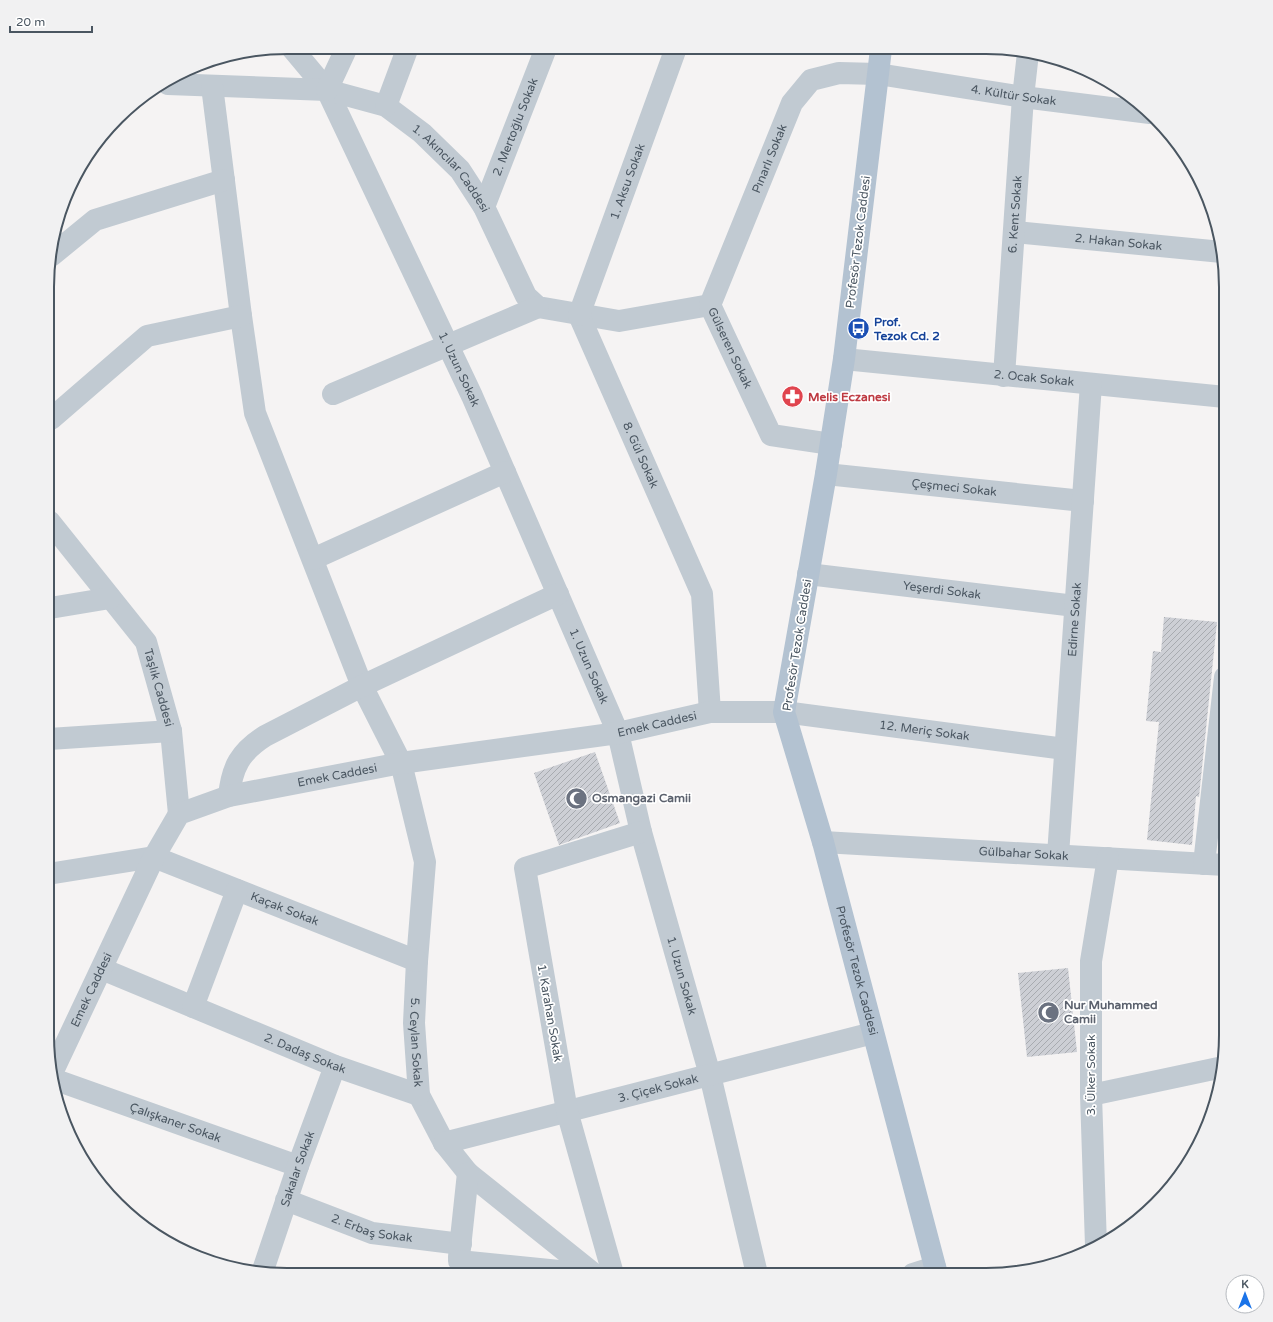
<svg xmlns="http://www.w3.org/2000/svg" width="1273" height="1322" font-family="'Varela Round',sans-serif">
	<defs>
		<pattern id="building-hatch" width="6" height="6" patternUnits="userSpaceOnUse"><rect width="6" height="6" fill="#cdcfd5"/><path d="M-1 1l2-2M0 6l6-6M5 7l2-2" fill="none" stroke="#a8abb0"/></pattern>
	</defs>
	<rect width="100%" height="100%" fill="#f5f3f3"/>
	<g fill="url(#building-hatch)">
		<polygon points="1164,617 1217,622 1199,797 1196,796 1192,845 1147,840 1159,722 1146,721 1153,651 1161,652"/>
		<polygon points="595,752 620,823 559,845 534,773"/>
		<polygon points="1068,968 1077,1052 1027,1057 1018,973"/>
	</g>
	<g fill="none" stroke-linecap="round" stroke-linejoin="round">
		<g stroke="#c1cad2" stroke-width="22">
			<path id="s1" d="M 291,47 L 327,90 L 472,396 L 618,733 L 641,832 L 710,1075 L 757,1274"/>
			<path id="s2" d="M 168,84 L 327,90 L 386,106 L 422,133 L 460,170 L 484,207 L 526,296 L 538,307 L 619,321 L 710,305 L 771,435 L 831,444"/>
			<path id="s3" d="M 212,86 L 241,316 L 255,413 L 362,686 L 401,763 L 425,862 L 417,961 L 414,1023 L 419,1095 L 444,1143 L 468,1173 L 594,1274"/>
			<polyline points="327,90 347,47"/>
			<polyline points="386,106 408,47"/>
			<path id="s4" d="M 484,207 L 546,48"/>
			<path id="s5" d="M 1015,232 L 1222,252"/>
			<polyline points="51,256 95,220 224,180"/>
			<path id="s6" d="M 710,305 L 792,103 L 811,80 L 839,73 L 878,74 L 1023,97 L 1150,113"/>
			<path id="s7" d="M 579,315 L 702,594 L 710,712"/>
			<path id="s8" d="M 579,315 L 676,48"/>
			<path id="s9" d="M 844,359 L 1225,397"/>
			<path id="s10" d="M 1004,376 L 1023,97 L 1028,53"/>
			<polyline points="333,394 538,307"/>
			<polyline points="51,419 147,336 241,316"/>
			<path id="s11" d="M 826,474 L 1083,501"/>
			<path id="s12" d="M 50,522 L 146,642 L 171,731 L 179,814"/>
			<polyline points="313,559 505,472"/>
			<path id="s13" d="M 808,574 L 1075,606"/>
			<polyline points="50,608 110,598"/>
			<polyline points="49,739 171,731"/>
			<path d="M 229,796 C 232,767 240,752 265,736 L 362,686 L 558,594"/>
			<path id="s14" d="M 823,842 L 1225,865"/>
			<path id="s15" d="M 1058,855 L 1091,384"/>
			<polyline points="1204,864 1225,677"/>
			<path id="s16" d="M 48,874 L 154,857 L 417,961"/>
			<path id="s17" d="M 102,969 L 335,1066 L 419,1095"/>
			<polyline points="193,1007 237,890"/>
			<path id="s18" d="M 52,1073 L 154,857 L 179,814 L 229,796 L 401,763 L 618,733 L 710,712 L 784,712 L 1065,749"/>
			<path id="s19" d="M 53,1079 L 298,1166"/>
			<polyline points="1091,1095 1223,1067"/>
			<path id="s20" d="M 444,1143 L 873,1033"/>
			<path id="s21" d="M 286,1200 L 372,1233 L 461,1244"/>
			<polyline points="1096,1246 1091,1095 1091,961 1108,858"/>
			<polyline points="459,1257 468,1173"/>
			<polyline points="459,1261 589,1274"/>
			<path id="s22" d="M 262,1273 L 298,1166 L 335,1066"/>
			<polyline points="613,1274 567,1111 525,868 641,832"/>
			<polyline points="913,1274 935,1267"/>
		</g>
		<path stroke="#b3c2d1" stroke-width="22" id="s23" d="M 881,49 L 844,359 L 826,474 L 784,712 L 823,842 L 937,1274"/>
	</g>
	<defs>
		<symbol id="bus-disc" viewBox="-11 -11 22 22"><circle r="9.5" fill="#1a4fb4" stroke="#fff"/><path d="M-5-6H5V4H4V6H2V4H-2V6H-4V4H-5ZM-3.5-4V0h7V-4ZM-3.5 1.2v1.5H-2V1.2ZM2 1.2v1.5H3.5V1.2Z" fill="#fff"/></symbol>
		<symbol id="pharmacy-disc" viewBox="-11 -11 22 22"><circle r="9.5" fill="#e0444e" stroke="#fff"/><path d="M-2-6h4v4h4v4h-4v4h-4v-4h-4v-4h4Z" fill="#fff"/></symbol>
		<symbol id="mosque-disc" viewBox="-11 -11 22 22"><circle r="9.5" fill="#6b7280" stroke="#fff"/><path d="M3.5-4.9A6 6 0 1 0 3.5 4.9A5 5 0 1 1 3.5-4.9Z" fill="#fff"/></symbol>
	</defs>
	<g fill-rule="evenodd">
		<use href="#bus-disc" x="846" y="316" width="25" height="25"/>
		<use href="#pharmacy-disc" x="780" y="384" width="25" height="25"/>
		<use href="#mosque-disc" x="564" y="786" width="25" height="25"/>
		<use href="#mosque-disc" x="1036" y="1000" width="25" height="25"/>
	</g>
	<g text-anchor="middle" stroke-width="3.5" stroke-linejoin="round" paint-order="stroke">
		<g font-size="12" fill="#4a5661" stroke="#fff">
			<text dy="4" stroke="none"><textPath href="#s6" startOffset="453">4. Kültür Sokak</textPath></text>
			<text dy="4" stroke="none"><textPath href="#s4" startOffset="86">2. Mertoğlu Sokak</textPath></text>
			<text dy="4" stroke="none"><textPath href="#s6" startOffset="158">Pınarlı Sokak</textPath></text>
			<text dy="4" stroke="none"><textPath href="#s2" startOffset="311">1. Akıncılar Caddesi</textPath></text>
			<text dy="4" stroke="none"><textPath href="#s8" startOffset="142">1. Aksu Sokak</textPath></text>
			<text dy="4" stroke="none"><textPath href="#s10" startOffset="162">6. Kent Sokak</textPath></text>
			<text transform="translate(858 242) rotate(-83)" y="4">Profesör Tezok Caddesi</text>
			<text dy="4" stroke="none"><textPath href="#s5" startOffset="104">2. Hakan Sokak</textPath></text>
			<text dy="4" stroke="none"><textPath href="#s2" startOffset="699">Gülseren Sokak</textPath></text>
			<text dy="4" stroke="none"><textPath href="#s1" startOffset="365">1. Uzun Sokak</textPath></text>
			<text dy="4" stroke="none"><textPath href="#s9" startOffset="191">2. Ocak Sokak</textPath></text>
			<text dy="4" stroke="none"><textPath href="#s7" startOffset="153">8. Gül Sokak</textPath></text>
			<text dy="4" stroke="none"><textPath href="#s11" startOffset="129">Çeşmeci Sokak</textPath></text>
			<text dy="4" stroke="none"><textPath href="#s13" startOffset="135">Yeşerdi Sokak</textPath></text>
			<text dy="4" stroke="none"><textPath href="#s15" startOffset="236">Edirne Sokak</textPath></text>
			<text transform="translate(797 645) rotate(-81)" y="4">Profesör Tezok Caddesi</text>
			<text dy="4" stroke="none"><textPath href="#s1" startOffset="689">1. Uzun Sokak</textPath></text>
			<text dy="4" stroke="none"><textPath href="#s12" startOffset="201">Taşlık Caddesi</textPath></text>
			<text dy="4" stroke="none"><textPath href="#s18" startOffset="776">Emek Caddesi</textPath></text>
			<text dy="4" stroke="none"><textPath href="#s18" startOffset="1046">12. Meriç Sokak</textPath></text>
			<text dy="4" stroke="none"><textPath href="#s18" startOffset="452">Emek Caddesi</textPath></text>
			<text dy="4" stroke="none"><textPath href="#s14" startOffset="201">Gülbahar Sokak</textPath></text>
			<text dy="4" stroke="none"><textPath href="#s16" startOffset="248">Kaçak Sokak</textPath></text>
			<text dy="4" stroke="none"><textPath href="#s23" startOffset="939">Profesör Tezok Caddesi</textPath></text>
			<text dy="4" stroke="none"><textPath href="#s1" startOffset="1013">1. Uzun Sokak</textPath></text>
			<text dy="4" stroke="none"><textPath href="#s18" startOffset="92">Emek Caddesi</textPath></text>
			<text transform="translate(550 1013) rotate(80)" y="4">1. Karahan Sokak</text>
			<text dy="4" stroke="none"><textPath href="#s3" startOffset="992">5. Ceylan Sokak</textPath></text>
			<text dy="4" stroke="none"><textPath href="#s17" startOffset="220">2. Dadaş Sokak</textPath></text>
			<text transform="translate(1091 1075) rotate(-90)" y="4">3. Ülker Sokak</text>
			<text dy="4" stroke="none"><textPath href="#s20" startOffset="221">3. Çiçek Sokak</textPath></text>
			<text dy="4" stroke="none"><textPath href="#s19" startOffset="130">Çalışkaner Sokak</textPath></text>
			<text dy="4" stroke="none"><textPath href="#s22" startOffset="110">Sakalar Sokak</textPath></text>
			<text dy="4" stroke="none"><textPath href="#s21" startOffset="91">2. Erbaş Sokak</textPath></text>
		</g>
		<g font-size="12" font-weight="bold" fill="#164399" stroke="#fff" text-anchor="start">
			<text x="874" y="326">Prof.<tspan x="874" dy="14">Tezok Cd. 2</tspan></text>
		</g>
		<g font-size="12" font-weight="bold" fill="#be3a42" stroke="#fff" text-anchor="start">
			<text x="808" y="401">Melis Eczanesi</text>
		</g>
		<g font-size="12" font-weight="bold" fill="#5b616d" stroke="#fff" text-anchor="start">
			<text x="592" y="802">Osmangazi Camii</text>
			<text x="1064" y="1009">Nur Muhammed<tspan x="1064" dy="14">Camii</tspan></text>
		</g>
	</g>
	<path d="M0 0H1273V1322H0ZM287 54H986A233 233 0 0 1 1219 287V1035A233 233 0 0 1 986 1268H287A233 233 0 0 1 54 1035V287A233 233 0 0 1 287 54Z" fill="#f1f1f2" fill-rule="evenodd"/>
	<path fill="none" stroke="#4a5661" stroke-width="2" d="M287 54H986A233 233 0 0 1 1219 287V1035A233 233 0 0 1 986 1268H287A233 233 0 0 1 54 1035V287A233 233 0 0 1 287 54Z"/>
	<g transform="translate(1245 1294)"><circle r="19" fill="#ffffff" stroke="#b7bbc0"/>
	<path d="M0-3L7 15L0 10L-7 15Z" fill="#1a73e8"/>
	<text y="-6" font-size="11" font-weight="bold" text-anchor="middle" fill="#4a5661">K</text>
	</g>
	<path d="M10 26v6h82v-6" fill="none" stroke="#4a5661" stroke-width="2"/>
	<text x="16" y="26" font-size="12" fill="#4a5661" stroke="#ffffff" stroke-width="3" paint-order="stroke">20 m</text>
</svg>
